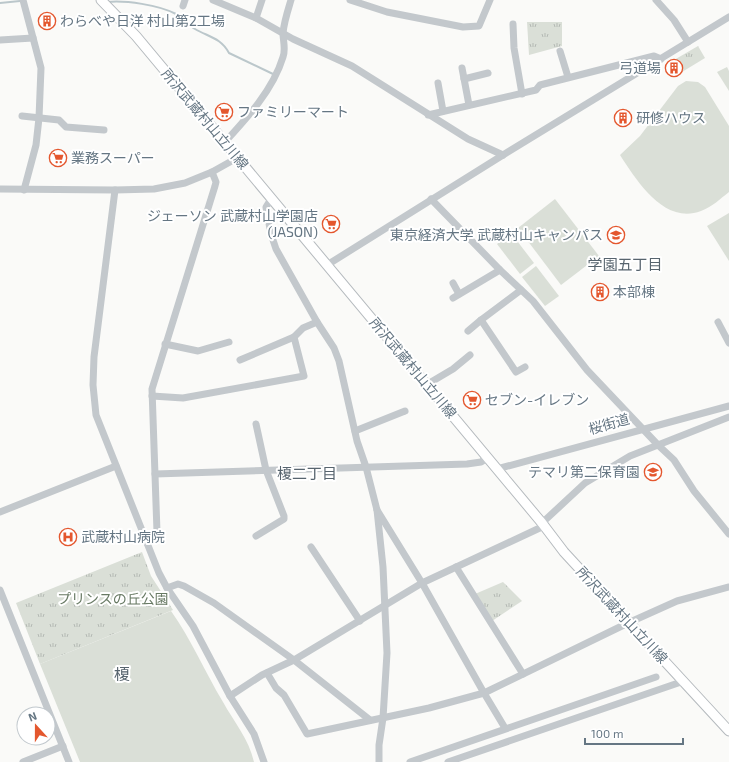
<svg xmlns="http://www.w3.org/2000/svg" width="729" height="762" font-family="'Exo 2','Noto Sans JP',sans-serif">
	<defs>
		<pattern id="grass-tufts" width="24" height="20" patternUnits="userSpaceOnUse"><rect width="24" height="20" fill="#dadfd7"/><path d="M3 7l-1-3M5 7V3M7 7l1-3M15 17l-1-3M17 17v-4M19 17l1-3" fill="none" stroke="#b4b9b4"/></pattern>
	</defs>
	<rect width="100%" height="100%" fill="#fafaf8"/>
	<g fill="url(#grass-tufts)">
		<polygon points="527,22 562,22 562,46 529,55"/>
		<polygon points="698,46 705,58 682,72 674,60"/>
		<polygon points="142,552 151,576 173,610 40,664 16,603"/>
		<polygon points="503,582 522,601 492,621 475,594"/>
	</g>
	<g fill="#dadfd7">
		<polygon points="727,67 729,71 729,91 717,72"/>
		<path d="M 686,81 L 698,82 L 705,87 L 729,126 L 729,192 C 720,199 712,207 701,211 C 664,225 637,181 620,155 L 640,136 L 678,86 Z"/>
		<polygon points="555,199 599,256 561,285 518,228"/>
		<polygon points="729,213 729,261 707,226"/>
		<polygon points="511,233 534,263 520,274 497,244"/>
		<polygon points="536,266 559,296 545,306 522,277"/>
		<path d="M 171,611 C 191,639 205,672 223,702 C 234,722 249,739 254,762 L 80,762 L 40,664 Z"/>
	</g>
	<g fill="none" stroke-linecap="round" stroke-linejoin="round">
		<g stroke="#bbc7cb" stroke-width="2">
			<path d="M 107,2 C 125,0 159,5 176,14 C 183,17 188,25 195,29 C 209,37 221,38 229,53 L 273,74"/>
			<polyline points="0,3 20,1"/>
		</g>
		<defs>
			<polyline id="major" points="101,0 136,36 542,523 564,552 729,731"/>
		</defs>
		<use href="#major" stroke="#b5babe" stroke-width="11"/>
		<g stroke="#c3c8cc" stroke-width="7">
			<polyline points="23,0 41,68 39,118 36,145 24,190"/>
			<polyline points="213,0 256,18 293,39 352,66 468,139 503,155"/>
			<polyline points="350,0 387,12 463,27 479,26 490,0"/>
			<polyline points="656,0 674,20 688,42"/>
			<polyline points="183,6 185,0"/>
			<polyline points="256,18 262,0"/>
			<polyline points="513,24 514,48 522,94"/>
			<polyline points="0,40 33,38"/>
			<polyline points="560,51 568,77"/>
			<polyline points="462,68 469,105"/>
			<polyline points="464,79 488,73"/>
			<polyline points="438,83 443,111"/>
			<polyline points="428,115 536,90 540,85 654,56 661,59"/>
			<polyline points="22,116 59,120 66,127 104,130"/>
			<path d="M 224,143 C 247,118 273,90 283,57 C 286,49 283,41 283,33 C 284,22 288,10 291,0"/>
			<polyline points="0,189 115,190 154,189 185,183 212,172 237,158"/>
			<polyline points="115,190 94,357 93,385 96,415 159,573 167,588 193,626 230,696 254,734 264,762"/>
			<polyline points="271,199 266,207 271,234 276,249 317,322 334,348 339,361 357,441 366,467 377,510 383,567 387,653 383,718 379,745 379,762"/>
			<polyline points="431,199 500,270 533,301 587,370 658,445 674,460 694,491 729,534"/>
			<polyline points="327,265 503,155 729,17"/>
			<polyline points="453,283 459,294"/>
			<polyline points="453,298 500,270"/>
			<polyline points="481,320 516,372 525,367"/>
			<polyline points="718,322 729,343"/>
			<polyline points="468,331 481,320 521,290"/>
			<polyline points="165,344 198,351 229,342"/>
			<polyline points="240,360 294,337"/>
			<polyline points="426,385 453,369 470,355"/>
			<polyline points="152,396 183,398 304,376 294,337 303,328 317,322"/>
			<polyline points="256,424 266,470 284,516 284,519 256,536"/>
			<polyline points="355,431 405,411"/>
			<polyline points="497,469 729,406"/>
			<polyline points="155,474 467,464 481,462 487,458"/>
			<polyline points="377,510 422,583 484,693 505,728"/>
			<polyline points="0,512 116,466"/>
			<polyline points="542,523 585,483 630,456 729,417"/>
			<path d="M 147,543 C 153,540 156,539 157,532 L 152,389 L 215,186 L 216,182 L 212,172"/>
			<polyline points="311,547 360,621"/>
			<polyline points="456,567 523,674"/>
			<polyline points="167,588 178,584 184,586 214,603 294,660 370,720"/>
			<polyline points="0,590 69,762"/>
			<polyline points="267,673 276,688 284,695 307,734 429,708 484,693 628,623 677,601 729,587"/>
			<polyline points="230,696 262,675 294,660 422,583 544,526"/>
			<polyline points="23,762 63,746"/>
			<polyline points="410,762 656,677"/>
			<polyline points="448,762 684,681"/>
		</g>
		<use href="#major" stroke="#fff" stroke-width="9"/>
	</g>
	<defs>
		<symbol id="building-ring" viewBox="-11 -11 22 22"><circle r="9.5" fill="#fff" stroke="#e4572e" stroke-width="1.5"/><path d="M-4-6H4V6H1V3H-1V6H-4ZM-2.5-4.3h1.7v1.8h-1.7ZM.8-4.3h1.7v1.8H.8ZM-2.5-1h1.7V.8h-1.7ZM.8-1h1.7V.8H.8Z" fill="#e4572e"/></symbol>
		<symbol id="supermarket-ring" viewBox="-11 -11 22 22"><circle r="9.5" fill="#fff" stroke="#e4572e" stroke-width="1.5"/><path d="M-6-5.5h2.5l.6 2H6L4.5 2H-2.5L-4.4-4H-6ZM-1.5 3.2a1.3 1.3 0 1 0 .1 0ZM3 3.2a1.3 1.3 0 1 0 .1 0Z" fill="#e4572e"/></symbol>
		<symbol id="university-ring" viewBox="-11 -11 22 22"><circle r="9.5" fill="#fff" stroke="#e4572e" stroke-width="1.5"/><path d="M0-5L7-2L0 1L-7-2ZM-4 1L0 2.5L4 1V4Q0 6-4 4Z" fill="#e4572e"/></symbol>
		<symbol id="school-ring" viewBox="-11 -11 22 22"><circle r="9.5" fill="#fff" stroke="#e4572e" stroke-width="1.5"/><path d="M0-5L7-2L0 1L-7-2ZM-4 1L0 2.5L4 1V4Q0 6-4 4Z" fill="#e4572e"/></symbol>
		<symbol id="hospital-ring" viewBox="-11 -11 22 22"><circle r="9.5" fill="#fff" stroke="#e4572e" stroke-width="1.5"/><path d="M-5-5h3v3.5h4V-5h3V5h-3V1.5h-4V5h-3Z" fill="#e4572e"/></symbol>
	</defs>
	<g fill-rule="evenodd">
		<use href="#building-ring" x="37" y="11" width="20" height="20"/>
		<use href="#building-ring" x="664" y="58" width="20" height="20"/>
		<use href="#supermarket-ring" x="214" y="102" width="20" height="20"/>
		<use href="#building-ring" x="613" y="108" width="20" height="20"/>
		<use href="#supermarket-ring" x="48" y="148" width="20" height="20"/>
		<use href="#supermarket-ring" x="321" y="214" width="20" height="20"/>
		<use href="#university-ring" x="606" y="225" width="20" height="20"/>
		<use href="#building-ring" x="590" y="282" width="20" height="20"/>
		<use href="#supermarket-ring" x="462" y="390" width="20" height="20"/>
		<use href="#school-ring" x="643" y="462" width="20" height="20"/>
		<use href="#hospital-ring" x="58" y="527" width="20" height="20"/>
	</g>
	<g text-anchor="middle" stroke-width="4" stroke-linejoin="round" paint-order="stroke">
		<g font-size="14" fill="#657683" stroke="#fff" text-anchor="start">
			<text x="60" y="26">わらべや日洋 村山第2工場</text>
			<text x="661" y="73" text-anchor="end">弓道場</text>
			<text x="237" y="117">ファミリーマート</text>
			<text x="636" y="123">研修ハウス</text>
			<text x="71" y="163">業務スーパー</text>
			<text x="318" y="221" text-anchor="end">ジェーソン 武蔵村山学園店<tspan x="318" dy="16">(JASON)</tspan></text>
			<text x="603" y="240" text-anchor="end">東京経済大学 武蔵村山キャンパス</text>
			<text x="613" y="297">本部棟</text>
			<text x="485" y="405">セブン-イレブン</text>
			<text x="640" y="477" text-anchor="end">テマリ第二保育園</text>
			<text x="81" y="542">武蔵村山病院</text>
		</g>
		<g font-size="14" fill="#657683" stroke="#fff">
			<text transform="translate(205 119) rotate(50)" y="5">所沢武蔵村山立川線</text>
			<text transform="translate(413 368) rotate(50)" y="5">所沢武蔵村山立川線</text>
			<text transform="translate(609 424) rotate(-16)" y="5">桜街道</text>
			<text transform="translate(622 615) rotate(47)" y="5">所沢武蔵村山立川線</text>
		</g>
		<g font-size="14" fill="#687a64" stroke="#fff">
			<text x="113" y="604">プリンスの丘公園</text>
		</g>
		<g font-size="15" fill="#57646e" stroke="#fff">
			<text x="625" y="270">学園五丁目</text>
			<text x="307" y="479">榎二丁目</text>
		</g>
		<g font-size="16" fill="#57646e" stroke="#fff">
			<text x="122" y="680">榎</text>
		</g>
	</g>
	<g transform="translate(36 726) rotate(339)"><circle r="19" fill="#ffffff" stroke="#c1c8cd"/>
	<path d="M0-3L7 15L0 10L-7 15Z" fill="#e4572e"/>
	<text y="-6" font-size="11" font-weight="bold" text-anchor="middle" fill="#657683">N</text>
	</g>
	<path d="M585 738v6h98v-6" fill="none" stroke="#657683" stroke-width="2"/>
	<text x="591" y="738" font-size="12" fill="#657683" stroke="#ffffff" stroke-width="3" paint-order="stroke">100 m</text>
</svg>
